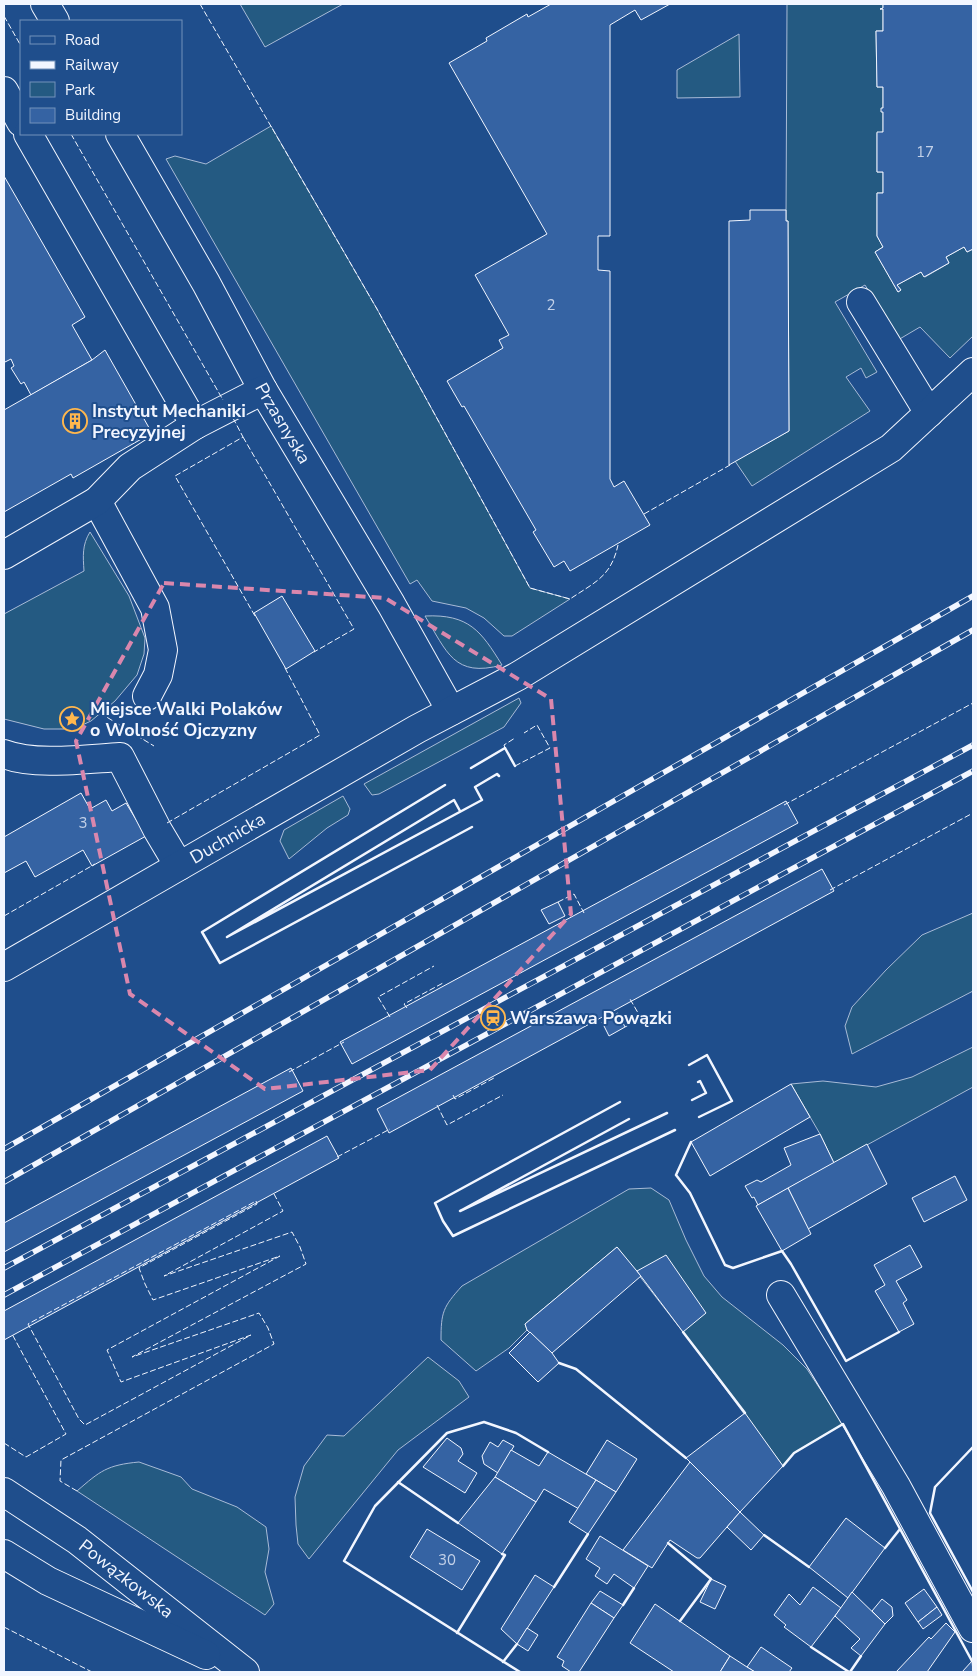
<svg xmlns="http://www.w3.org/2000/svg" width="977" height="1676" font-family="'Nunito Sans',sans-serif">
	<rect width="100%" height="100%" fill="#1f4e8c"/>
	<g fill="#245a82" stroke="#a8bbd7">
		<polygon points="240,4 343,4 265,47"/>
		<polygon points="787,4 883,4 883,8 880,9 883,9 883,31 876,31 877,87 883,87 883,132 877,133 877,172 883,172 883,193 877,193 877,236 883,247 875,252 898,292 901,290 897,285 921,272 925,277 949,263 946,257 964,247 967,252 973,249 973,336 950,358 920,327 898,340 865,285 835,302 877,372 866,378 861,368 846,377 870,411 752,486 735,461 789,431 788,221 786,221"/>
		<polygon points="739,34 740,97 677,98 677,70"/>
		<polygon points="271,126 377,309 530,588 570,599 512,636 504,636 484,618 466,608 432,601 417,580 410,584 166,159 175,156 206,164"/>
		<path d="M 90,532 L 129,596 L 145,638 L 144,654 L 137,675 L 115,701 L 91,721 L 78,727 L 75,715 L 60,717 L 64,729 L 44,729 L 4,719 L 4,614 L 84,571 C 83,556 82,545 90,532 Z"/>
		<path d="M 425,616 C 469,614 481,631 502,665 C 454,678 447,652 425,616 Z"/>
		<polygon points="519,698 521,703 504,727 379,794 372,795 364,784"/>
		<polygon points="343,796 350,809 348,815 327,828 289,859 280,841 284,830"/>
		<polygon points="973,913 973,991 852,1054 845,1026 852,1007 886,970 922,935"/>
		<polygon points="973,1047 973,1087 834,1163 820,1134 791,1084 823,1081 876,1087 912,1077"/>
		<path d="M 651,1188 L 669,1200 L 686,1240 L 704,1276 L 722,1297 L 783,1345 L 807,1369 L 843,1424 L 794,1453 L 783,1466 L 683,1332 L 617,1247 L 525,1324 L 527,1330 L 509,1348 L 476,1371 L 441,1340 C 441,1312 443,1307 462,1286 L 629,1189 Z"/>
		<polygon points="428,1357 459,1381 469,1397 398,1450 309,1559 298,1544 296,1525 295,1497 304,1466 327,1435 344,1436"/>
		<path d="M 139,1462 L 181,1477 L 192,1489 L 237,1507 L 266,1527 L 269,1549 L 265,1572 L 274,1604 L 265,1615 L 77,1491 C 100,1471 107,1465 139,1462 Z"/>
	</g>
	<g fill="#3563a3" stroke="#f2f6ff">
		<polygon points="551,4 670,4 641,20 635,10 610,25 610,236 598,236 598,270 610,271 610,479 614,487 624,481 650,525 570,571 564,561 554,567 533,532 536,530 464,406 462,407 447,381 503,348 499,340 509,335 475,275 547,234 449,63 487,41 486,38 527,14 528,17"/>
		<polygon points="883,4 973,4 973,249 967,252 964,247 946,257 949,263 924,277 921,272 897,285 901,290 898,292 875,252 883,247 877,236 877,193 883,193 883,172 877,172 877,132 883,132 883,112 881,112 881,108 883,108 883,87 877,87 876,31 883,31 883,9 880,9 883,8"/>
		<polygon points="4,176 85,317 72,325 92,360 31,395 24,382 21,384 11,368 14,366 11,359 5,362 4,360"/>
		<polygon points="750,210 786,210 786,221 788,221 789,431 729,465 729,221 750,220"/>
		<polygon points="105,350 152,433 73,478 71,474 4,512 4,410 92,360"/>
		<polygon points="282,596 315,651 286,669 254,613"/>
		<polygon points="81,793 90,809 106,800 112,811 126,803 146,836 92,866 83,850 35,877 26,861 4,873 4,837"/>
		<polygon points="786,801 798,823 352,1064 340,1042"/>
		<polygon points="822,869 834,891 389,1133 377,1109"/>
		<polygon points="558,902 565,916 549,924 541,910"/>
		<polygon points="618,1013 625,1027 609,1036 602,1022"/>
		<polygon points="291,1068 303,1091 4,1252 4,1223"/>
		<polygon points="791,1084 810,1117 710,1176 691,1142"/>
		<polygon points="820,1134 834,1163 758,1205 754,1197 752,1198 745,1186 757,1180 761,1182 791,1165 784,1148"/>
		<polygon points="327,1136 339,1158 4,1340 4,1311"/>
		<polygon points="867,1144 887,1184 808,1229 788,1188"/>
		<polygon points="955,1176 967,1200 924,1222 912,1198"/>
		<polygon points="788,1188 811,1234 782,1251 756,1206"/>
		<polygon points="910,1245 922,1267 896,1281 907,1300 903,1303 914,1324 899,1332 875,1291 885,1285 874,1265"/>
		<polygon points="617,1247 641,1276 552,1353 527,1330 525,1324"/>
		<polygon points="666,1255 706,1313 683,1332 637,1271"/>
		<polygon points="530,1332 552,1353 559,1363 538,1382 509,1353"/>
		<polygon points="745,1413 783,1466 740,1512 686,1458"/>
		<polygon points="447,1438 461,1448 463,1454 458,1461 477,1473 465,1493 423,1467"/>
		<polygon points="503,1440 514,1446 498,1473 484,1464 482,1456 490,1442 498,1447"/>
		<polygon points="607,1440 637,1459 616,1492 586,1474"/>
		<polygon points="511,1450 539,1466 548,1452 596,1480 579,1509 544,1489 536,1502 495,1477"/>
		<polygon points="690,1462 740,1512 700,1558 697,1558 670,1540 652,1568 623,1550"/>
		<polygon points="495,1477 536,1502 502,1554 458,1523"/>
		<polygon points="596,1480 616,1492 588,1534 569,1522"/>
		<polygon points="740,1512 764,1535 751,1550 727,1527"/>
		<polygon points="846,1518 885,1548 848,1598 809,1567"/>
		<polygon points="427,1529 480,1561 462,1590 410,1557"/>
		<polygon points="600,1536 648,1566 634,1588 614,1574 607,1584 595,1576 600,1568 586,1559"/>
		<polygon points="535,1575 554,1587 517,1644 501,1629"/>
		<polygon points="711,1579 726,1586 715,1609 700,1602"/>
		<polygon points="813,1587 841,1608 811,1647 784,1627 786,1625 774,1615 789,1594 800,1605"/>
		<polygon points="924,1589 937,1607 918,1622 905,1603"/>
		<polygon points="600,1591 623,1605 614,1618 591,1603"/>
		<polygon points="852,1592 885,1624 861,1656 851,1648 860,1639 835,1616"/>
		<polygon points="882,1599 892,1607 893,1616 885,1624 872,1611"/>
		<polygon points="591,1603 614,1618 579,1672 571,1672 562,1666 564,1661 557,1657"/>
		<polygon points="655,1604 730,1656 720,1672 674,1672 630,1643"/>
		<polygon points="937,1607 942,1615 923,1629 918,1622"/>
		<polygon points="946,1623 955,1632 927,1672 896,1672 929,1637 931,1639"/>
		<polygon points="527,1628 538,1635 528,1651 517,1644"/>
		<polygon points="761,1647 792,1668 789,1672 755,1672 747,1667"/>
		<polygon points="730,1656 747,1667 755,1672 720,1672"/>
		<polygon points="972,1661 973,1672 962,1672"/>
	</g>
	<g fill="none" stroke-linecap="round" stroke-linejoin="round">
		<defs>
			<g id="minor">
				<polyline points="45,4 55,21"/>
				<polyline points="4,91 21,122"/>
				<polyline points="28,134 195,425"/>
				<path id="s1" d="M 120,134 L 206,283 L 263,390 L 391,604 L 451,711"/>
				<polyline points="861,302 929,413"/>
				<polyline points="97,501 155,608 163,650 158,675 147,696"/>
				<polyline points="4,555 97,501 130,467 195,425 263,390"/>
				<path d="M 4,754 C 35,766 86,759 120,757 L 157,829 L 179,866"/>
				<path id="s2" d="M 4,967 L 417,729 L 518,676 L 891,448 L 973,372"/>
				<polyline points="781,1295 896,1486 973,1628"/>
			</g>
			<g id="major">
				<path id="s3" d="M 4,1492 L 77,1540 L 245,1672"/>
				<polyline points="4,1554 48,1581 206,1655"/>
			</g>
		</defs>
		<use href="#minor" stroke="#f2f6ff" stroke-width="30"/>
		<use href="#major" stroke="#f2f6ff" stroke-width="30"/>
		<use href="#minor" stroke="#1f4e8c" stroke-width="28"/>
		<use href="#major" stroke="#1f4e8c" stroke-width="28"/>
		<defs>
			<g id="rail">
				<polyline points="4,1149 973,596"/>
				<polyline points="4,1182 973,630"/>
				<polyline points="4,1268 973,745"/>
				<polyline points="4,1295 973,771"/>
			</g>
		</defs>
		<use href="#rail" stroke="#f2f6ff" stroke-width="5.5"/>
		<use href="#rail" stroke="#1f4e8c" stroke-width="4" stroke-dasharray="11" stroke-linecap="butt"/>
		<g stroke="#f2f6ff" stroke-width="1" stroke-dasharray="6 2.5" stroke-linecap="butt">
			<path d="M 200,4 L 377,309 L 530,588 L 570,599 C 595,582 611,577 618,545"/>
			<polyline points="4,16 21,46"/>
			<polyline points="71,134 223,400"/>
			<polyline points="233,418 243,437 175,476 255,616"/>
			<polyline points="243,437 354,629 314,652"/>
			<polyline points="644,514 730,465"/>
			<polyline points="100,713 154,746"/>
			<polyline points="505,748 504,745 515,738"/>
			<polyline points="515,766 550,748 537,725 524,733"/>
			<polyline points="784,805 973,703"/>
			<polyline points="167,823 320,735 284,666"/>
			<polyline points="830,890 973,813"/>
			<polyline points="558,902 574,894 584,913"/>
			<polyline points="4,916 95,864"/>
			<polyline points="407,1008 404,1004 443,983"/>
			<polyline points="390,1017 378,997 434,966"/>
			<polyline points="625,1027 641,1018 630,999"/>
			<polyline points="289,1072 344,1042"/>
			<polyline points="453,1095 455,1099 494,1078"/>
			<polyline points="437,1105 447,1125 503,1095"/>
			<polyline points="337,1157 390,1129"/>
			<polygon points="256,1201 257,1204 139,1268 145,1284 153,1300 280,1256 107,1350 121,1382 251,1335 85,1425 79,1419 28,1324"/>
			<polyline points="4,1443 26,1457 66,1434 12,1334"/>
			<polyline points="77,1491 60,1481 61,1460 274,1344 268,1328 259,1313 132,1357 306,1264 300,1247 292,1232 164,1276 283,1211 273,1192"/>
			<polyline points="4,1627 92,1672"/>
		</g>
		<g stroke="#f2f6ff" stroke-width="2.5">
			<polyline points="471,768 505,748 515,766"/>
			<polyline points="445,785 202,932 220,963 472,827"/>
			<polyline points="460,811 454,800 227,937 482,800 475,787 497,774 499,776"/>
			<polyline points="689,1065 707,1055 732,1101 699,1117"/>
			<polyline points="692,1100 706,1093 700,1081 698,1082"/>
			<polyline points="620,1102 435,1203 443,1221 453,1236 675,1130"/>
			<polyline points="629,1119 460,1211 667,1113"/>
			<polyline points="691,1142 676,1175 690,1193 725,1265 733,1268 782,1251 791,1264 846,1361 899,1332"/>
			<polyline points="683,1332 745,1413"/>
			<polyline points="559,1363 576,1369 686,1458"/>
			<polyline points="973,1447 935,1487 930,1513 973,1592"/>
			<polyline points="783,1466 794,1453 843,1424 972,1661"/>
			<polyline points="398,1482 458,1523"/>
			<polyline points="764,1535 809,1567"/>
			<polyline points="668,1543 711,1579 680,1621"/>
			<polyline points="885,1548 900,1529"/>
			<polyline points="554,1587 588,1534"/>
			<polyline points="623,1605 634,1588"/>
			<polyline points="457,1633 505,1555 502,1554"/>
			<polyline points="811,1647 849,1672"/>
			<polyline points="503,1662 517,1644"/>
			<polyline points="520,1672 344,1561 375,1506 447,1433 484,1422 516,1433 548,1452"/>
			<polyline points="850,1672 861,1656"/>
		</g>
	</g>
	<path fill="none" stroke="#da87ad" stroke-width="4" stroke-dasharray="10 6" stroke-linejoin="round" d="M 164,583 L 385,598 L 551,699 L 571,914 L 430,1070 L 265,1089 L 130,994 L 76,741 Z"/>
	<defs>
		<symbol id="building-ring" viewBox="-11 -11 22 22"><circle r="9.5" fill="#1f4e8c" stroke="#ffb74d" stroke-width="1.5"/><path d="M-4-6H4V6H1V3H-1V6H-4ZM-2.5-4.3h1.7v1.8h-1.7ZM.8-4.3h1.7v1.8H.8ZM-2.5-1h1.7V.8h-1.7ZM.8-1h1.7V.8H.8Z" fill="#ffb74d"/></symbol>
		<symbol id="sight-ring" viewBox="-11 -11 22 22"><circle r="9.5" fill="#1f4e8c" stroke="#ffb74d" stroke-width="1.5"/><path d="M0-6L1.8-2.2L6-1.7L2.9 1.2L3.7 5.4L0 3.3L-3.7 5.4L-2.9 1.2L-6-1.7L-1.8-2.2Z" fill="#ffb74d"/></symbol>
		<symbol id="station-ring" viewBox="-11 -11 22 22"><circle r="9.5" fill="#1f4e8c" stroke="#ffb74d" stroke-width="1.5"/><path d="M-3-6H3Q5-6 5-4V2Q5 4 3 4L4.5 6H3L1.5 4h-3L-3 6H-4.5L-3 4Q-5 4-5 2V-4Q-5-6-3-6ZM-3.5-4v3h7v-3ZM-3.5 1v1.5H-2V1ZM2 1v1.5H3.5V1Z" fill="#ffb74d"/></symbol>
	</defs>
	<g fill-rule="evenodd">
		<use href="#building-ring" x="61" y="407" width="28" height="28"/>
		<use href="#sight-ring" x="58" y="705" width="28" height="28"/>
		<use href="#station-ring" x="479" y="1004" width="28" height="28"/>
	</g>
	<g text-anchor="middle" stroke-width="4" stroke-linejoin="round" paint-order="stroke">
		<g font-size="15" fill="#c3d1e8">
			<text x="925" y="157">17</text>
			<text x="551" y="310">2</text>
			<text x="83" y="828">3</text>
			<text x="447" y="1565">30</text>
		</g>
		<g font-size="18" font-weight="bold" fill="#f2f6ff" stroke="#1f4e8c" text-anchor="start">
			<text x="92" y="417">Instytut Mechaniki<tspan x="92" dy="21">Precyzyjnej</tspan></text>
			<text x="90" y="715">Miejsce Walki Polaków<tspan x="90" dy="21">o Wolność Ojczyzny</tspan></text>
			<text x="510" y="1024">Warszawa Powązki</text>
		</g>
		<g font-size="18" fill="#f2f6ff" stroke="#1f4e8c">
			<text dy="6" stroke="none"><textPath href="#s1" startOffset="332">Przasnyska</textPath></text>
			<text dy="6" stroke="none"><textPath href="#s2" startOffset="258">Duchnicka</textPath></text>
			<text dy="6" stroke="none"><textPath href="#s3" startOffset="150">Powązkowska</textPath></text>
		</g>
	</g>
	<rect width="977" height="1676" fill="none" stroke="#f2f6ff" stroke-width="10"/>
	<rect x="20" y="20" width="162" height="115" fill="#1f4e8c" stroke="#7391ba"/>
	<rect x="30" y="36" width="25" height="8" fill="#1f4e8c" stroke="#7391ba"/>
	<text x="65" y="45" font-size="15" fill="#f2f6ff">Road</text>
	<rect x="30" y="61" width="25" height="8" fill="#f2f6ff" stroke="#7391ba"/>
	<text x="65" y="70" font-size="15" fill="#f2f6ff">Railway</text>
	<rect x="30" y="82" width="25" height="15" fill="#245a82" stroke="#7391ba"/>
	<text x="65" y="95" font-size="15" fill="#f2f6ff">Park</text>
	<rect x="30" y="108" width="25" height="15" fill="#3563a3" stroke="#7391ba"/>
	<text x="65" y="120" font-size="15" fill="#f2f6ff">Building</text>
</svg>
